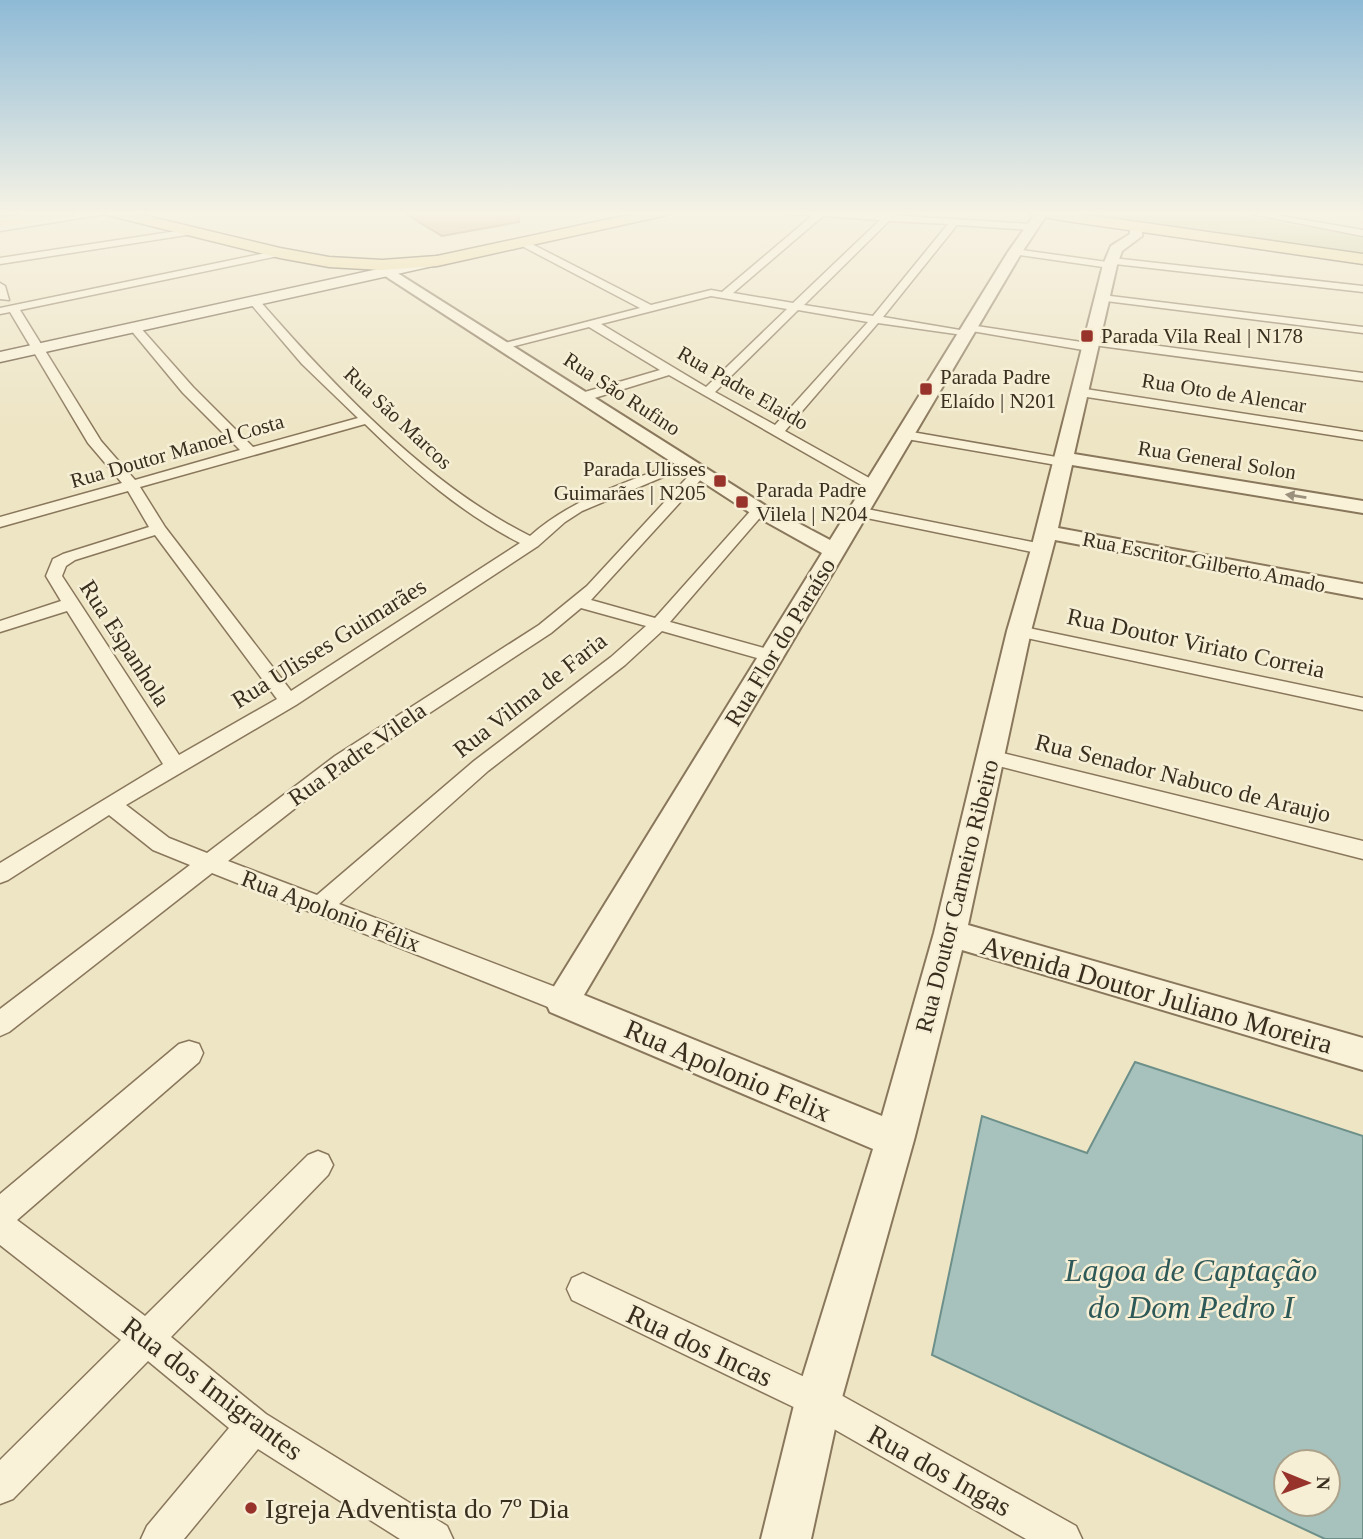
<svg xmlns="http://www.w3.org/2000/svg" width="1363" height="1539" font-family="Georgia,serif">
	<rect width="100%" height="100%" fill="#eee5c5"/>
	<polygon fill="#c3cc99" points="1046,211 1215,211 1363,237 1363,255 1208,230 1125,223"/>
	<path fill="#a7c2bc" stroke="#6d908a" stroke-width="2" fill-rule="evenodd" d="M 1135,1062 L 1363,1136 L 1363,1539 L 1325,1539 L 932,1355 L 982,1116 L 1087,1153 ZM 1286,1462 L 1328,1462 L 1328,1504 L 1286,1504 Z"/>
	<polygon fill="#cca37c" stroke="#886341" stroke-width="2" points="401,211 518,211 519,222 442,236"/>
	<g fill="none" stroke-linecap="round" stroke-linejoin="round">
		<defs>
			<g id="minor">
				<polygon points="102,211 118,212 0,231 0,225"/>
				<path d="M 782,211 L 825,211 L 1031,224 L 1036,227 L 1031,230 L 957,225 L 883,317 L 966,331 L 972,334 L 970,336 L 878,323 L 785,431 L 880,484 L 882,487 L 880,490 L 870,490 L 669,375 L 588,400 L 578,400 L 578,394 L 660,370 L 589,327 L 503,349 L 497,345 L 640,308 L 518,244 L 518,240 L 524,240 L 651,305 L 711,290 L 722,292 L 813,215 L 786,214 ZM 823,216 L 880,220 L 793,303 L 733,293 ZM 889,221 L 948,224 L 873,316 L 804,305 ZM 711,296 L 787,309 L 706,387 L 601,324 ZM 798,310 L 868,322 L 775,425 L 715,392 Z"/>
				<polygon points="1235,211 1253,211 1363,230 1363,236"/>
				<polygon points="190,229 193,230 193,234 0,264 0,258"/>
				<polygon points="1015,249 1107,262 1112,258 1363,286 1363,292 1115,264 1110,268 1012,254 1010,252"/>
				<path d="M 280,250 L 283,251 L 283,255 L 20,310 L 101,441 L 135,480 L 240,450 L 183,393 L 130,329 L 130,325 L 138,325 L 193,387 L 253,447 L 358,418 L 302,364 L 250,303 L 250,299 L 258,299 C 333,385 427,485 530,536 C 574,497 628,482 682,461 L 687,460 L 694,464 L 582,511 L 565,522 L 538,546 L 296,705 L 126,805 L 169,838 L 207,853 L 335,756 L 539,625 L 587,586 L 695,469 L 700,468 L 707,472 L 705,475 L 591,600 L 655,618 L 754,507 L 764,507 L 767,510 L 764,513 L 670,622 L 778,652 L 780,656 L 771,662 L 662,631 L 625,665 L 488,771 L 339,904 L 571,993 L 575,1001 L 571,1009 L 562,1012 L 553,1009 L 212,873 L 9,1032 L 0,1036 L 0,1009 L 190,865 L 153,850 L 109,815 L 8,880 L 0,883 L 0,863 L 163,764 L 67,611 L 0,632 L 0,621 L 61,601 L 46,576 L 53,559 L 63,554 L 149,527 L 128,491 L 0,527 L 0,517 L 122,483 L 88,443 L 10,312 L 0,314 L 0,308 ZM 365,424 C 412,470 461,513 520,543 L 291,691 L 165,527 L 140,487 ZM 155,535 L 277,699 L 179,755 L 62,576 L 66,566 L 75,560 ZM 581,608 L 646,626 L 611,657 L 474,761 L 317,895 L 228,861 L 349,766 L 551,633 Z"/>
				<polygon points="0,283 5,286 9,300 0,299"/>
				<polygon points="1102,295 1363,327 1363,333 1098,300 1098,296"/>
				<polygon points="970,325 1088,343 1088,339 1092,337 1363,373 1363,381 1093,345 1093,350 1089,351 966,330 966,326"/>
				<polygon points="1079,388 1363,432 1363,440 1074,395 1073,392"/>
				<polygon points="906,431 1062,458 1069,462 1062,466 901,438 899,435"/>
				<polygon points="857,507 1042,544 1050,549 1042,554 852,515 849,512 852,509"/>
				<polygon points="1019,626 1363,698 1363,710 1013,635 1010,631 1013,627"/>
				<polygon points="990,750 1363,841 1363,859 983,762 980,757 983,752"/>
				<polygon points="189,1041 199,1044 203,1053 199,1062 17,1220 145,1316 308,1155 318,1151 328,1155 333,1165 328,1175 171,1337 266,1414 447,1526 453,1539 400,1539 258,1449 184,1539 141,1539 147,1526 229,1428 148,1361 13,1499 0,1504 0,1460 121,1340 0,1245 0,1194 179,1044"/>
				<polygon points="583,1273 830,1389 1076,1526 1082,1539 1026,1539 806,1413 572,1300 567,1289 572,1278"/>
			</g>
			<polygon id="tertiary" points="1037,211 1048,213 1022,252 584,995 882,1116 934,933 1007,631 1031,549 1103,265 1111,246 1130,234 1130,228 1136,224 1142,228 1142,236 1122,251 1117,265 1074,454 1363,501 1363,513 1072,465 1058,528 1363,584 1363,598 1055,540 1031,631 968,925 1363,1038 1363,1070 962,950 914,1140 841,1401 811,1539 761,1539 795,1401 873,1149 550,1012 545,1001 822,553 752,514 379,272 381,269 391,269 766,506 830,540 1008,252"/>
			<polygon id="secondary" points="437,256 442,258 445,261 442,264 0,362 0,352"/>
			<g id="primary">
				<polygon points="48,211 87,211 80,215 0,227 0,217"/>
				<polygon points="101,211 126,211 280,248 329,257 382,260 437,256 647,211 674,211 667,215 437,266 382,270 329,267 280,258 103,214"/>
				<polygon points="1025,211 1060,211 1363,254 1363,264 1073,222 1032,215"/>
			</g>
		</defs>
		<use href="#minor" stroke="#89775b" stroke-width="3"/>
		<use href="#tertiary" stroke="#89775b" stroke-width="4"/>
		<use href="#secondary" stroke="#6b583e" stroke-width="3"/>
		<use href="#primary" stroke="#57452f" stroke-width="3"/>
		<use href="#minor" fill="#f9f2d9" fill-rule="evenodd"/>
		<use href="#tertiary" fill="#f9f2d9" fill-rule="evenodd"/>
		<use href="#secondary" fill="#f9f2d9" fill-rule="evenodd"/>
		<use href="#primary" fill="#f1dd9e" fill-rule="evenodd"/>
	</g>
	<defs><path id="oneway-solid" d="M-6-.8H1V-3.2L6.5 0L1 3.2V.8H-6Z" transform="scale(1.75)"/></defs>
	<use fill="#9a907c" href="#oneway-solid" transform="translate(1296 496) rotate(-171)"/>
	<linearGradient id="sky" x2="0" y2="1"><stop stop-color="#8ebad6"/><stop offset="0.5" stop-color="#f7f3e5"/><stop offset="1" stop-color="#f7f3e5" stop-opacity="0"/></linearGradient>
	<rect width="1363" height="426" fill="url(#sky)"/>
	<g fill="#98332c" stroke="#f6efd5" stroke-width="2.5">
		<rect x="1080" y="329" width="14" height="14" rx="3.5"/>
		<rect x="919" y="382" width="14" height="14" rx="3.5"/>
		<rect x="713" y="474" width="14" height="14" rx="3.5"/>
		<rect x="735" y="495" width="14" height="14" rx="3.5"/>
		<circle cx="251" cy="1508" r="7"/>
	</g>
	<g text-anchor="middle" stroke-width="5" stroke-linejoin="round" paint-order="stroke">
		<g font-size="21" fill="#3a2e1f" stroke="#f6efd5" text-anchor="start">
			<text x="1101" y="343">Parada Vila Real | N178</text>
			<text x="940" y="384">Parada Padre<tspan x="940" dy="24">Elaído | N201</tspan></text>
			<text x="706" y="476" text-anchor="end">Parada Ulisses<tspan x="706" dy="24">Guimarães | N205</tspan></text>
			<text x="756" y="497">Parada Padre<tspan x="756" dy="24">Vilela | N204</tspan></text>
		</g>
		<g font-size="21" fill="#3a2e1f" stroke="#f6efd5">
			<text transform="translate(743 388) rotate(30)" y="7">Rua Padre Elaido</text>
			<text transform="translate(1224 393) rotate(9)" y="7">Rua Oto de Alencar</text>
			<text transform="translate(622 394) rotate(33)" y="7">Rua São Rufino</text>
			<text transform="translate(398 418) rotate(43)" y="7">Rua São Marcos</text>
			<text transform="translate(177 451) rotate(-16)" y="7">Rua Doutor Manoel Costa</text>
			<text transform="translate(1217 460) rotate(9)" y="7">Rua General Solon</text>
			<text transform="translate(1204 562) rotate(11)" y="7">Rua Escritor Gilberto Amado</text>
		</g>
		<g font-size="24" fill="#3a2e1f" stroke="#f6efd5">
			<text transform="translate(780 642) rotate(-59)" y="8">Rua Flor do Paraíso</text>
			<text transform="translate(125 643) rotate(57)" y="8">Rua Espanhola</text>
			<text transform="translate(329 643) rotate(-32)" y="8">Rua Ulisses Guimarães</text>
			<text transform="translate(1196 643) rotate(12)" y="8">Rua Doutor Viriato Correia</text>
			<text transform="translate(530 695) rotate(-38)" y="8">Rua Vilma de Faria</text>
			<text transform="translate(357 754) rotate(-35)" y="8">Rua Padre Vilela</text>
			<text transform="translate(1183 778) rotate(14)" y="8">Rua Senador Nabuco de Araujo</text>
			<text transform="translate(957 896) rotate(-76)" y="8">Rua Doutor Carneiro Ribeiro</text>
			<text transform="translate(331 911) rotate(21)" y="8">Rua Apolonio Félix</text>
		</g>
		<g font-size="28" fill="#3a2e1f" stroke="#f6efd5">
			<text transform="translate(1157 994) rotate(16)" y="10">Avenida Doutor Juliano Moreira</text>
			<text transform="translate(728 1070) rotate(23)" y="10">Rua Apolonio Felix</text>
			<text transform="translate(700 1345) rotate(25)" y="10">Rua dos Incas</text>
			<text transform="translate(213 1388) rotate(37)" y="10">Rua dos Imigrantes</text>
			<text transform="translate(940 1470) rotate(29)" y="10">Rua dos Ingas</text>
		</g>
		<g font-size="28" fill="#3a2e1f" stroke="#f6efd5" text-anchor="start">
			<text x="265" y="1518">Igreja Adventista do 7º Dia</text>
		</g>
		<g font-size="32" font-style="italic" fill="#2e5959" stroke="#f6efd5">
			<text x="1191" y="1281">Lagoa de Captação<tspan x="1191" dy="37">do Dom Pedro I</tspan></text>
		</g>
	</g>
	<g transform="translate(1307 1483) rotate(91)"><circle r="33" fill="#f6efd5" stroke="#aba28c" stroke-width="2"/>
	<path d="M0-5L12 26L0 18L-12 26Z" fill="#98332c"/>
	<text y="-10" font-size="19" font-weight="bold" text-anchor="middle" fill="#3a2e1f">N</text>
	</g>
</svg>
